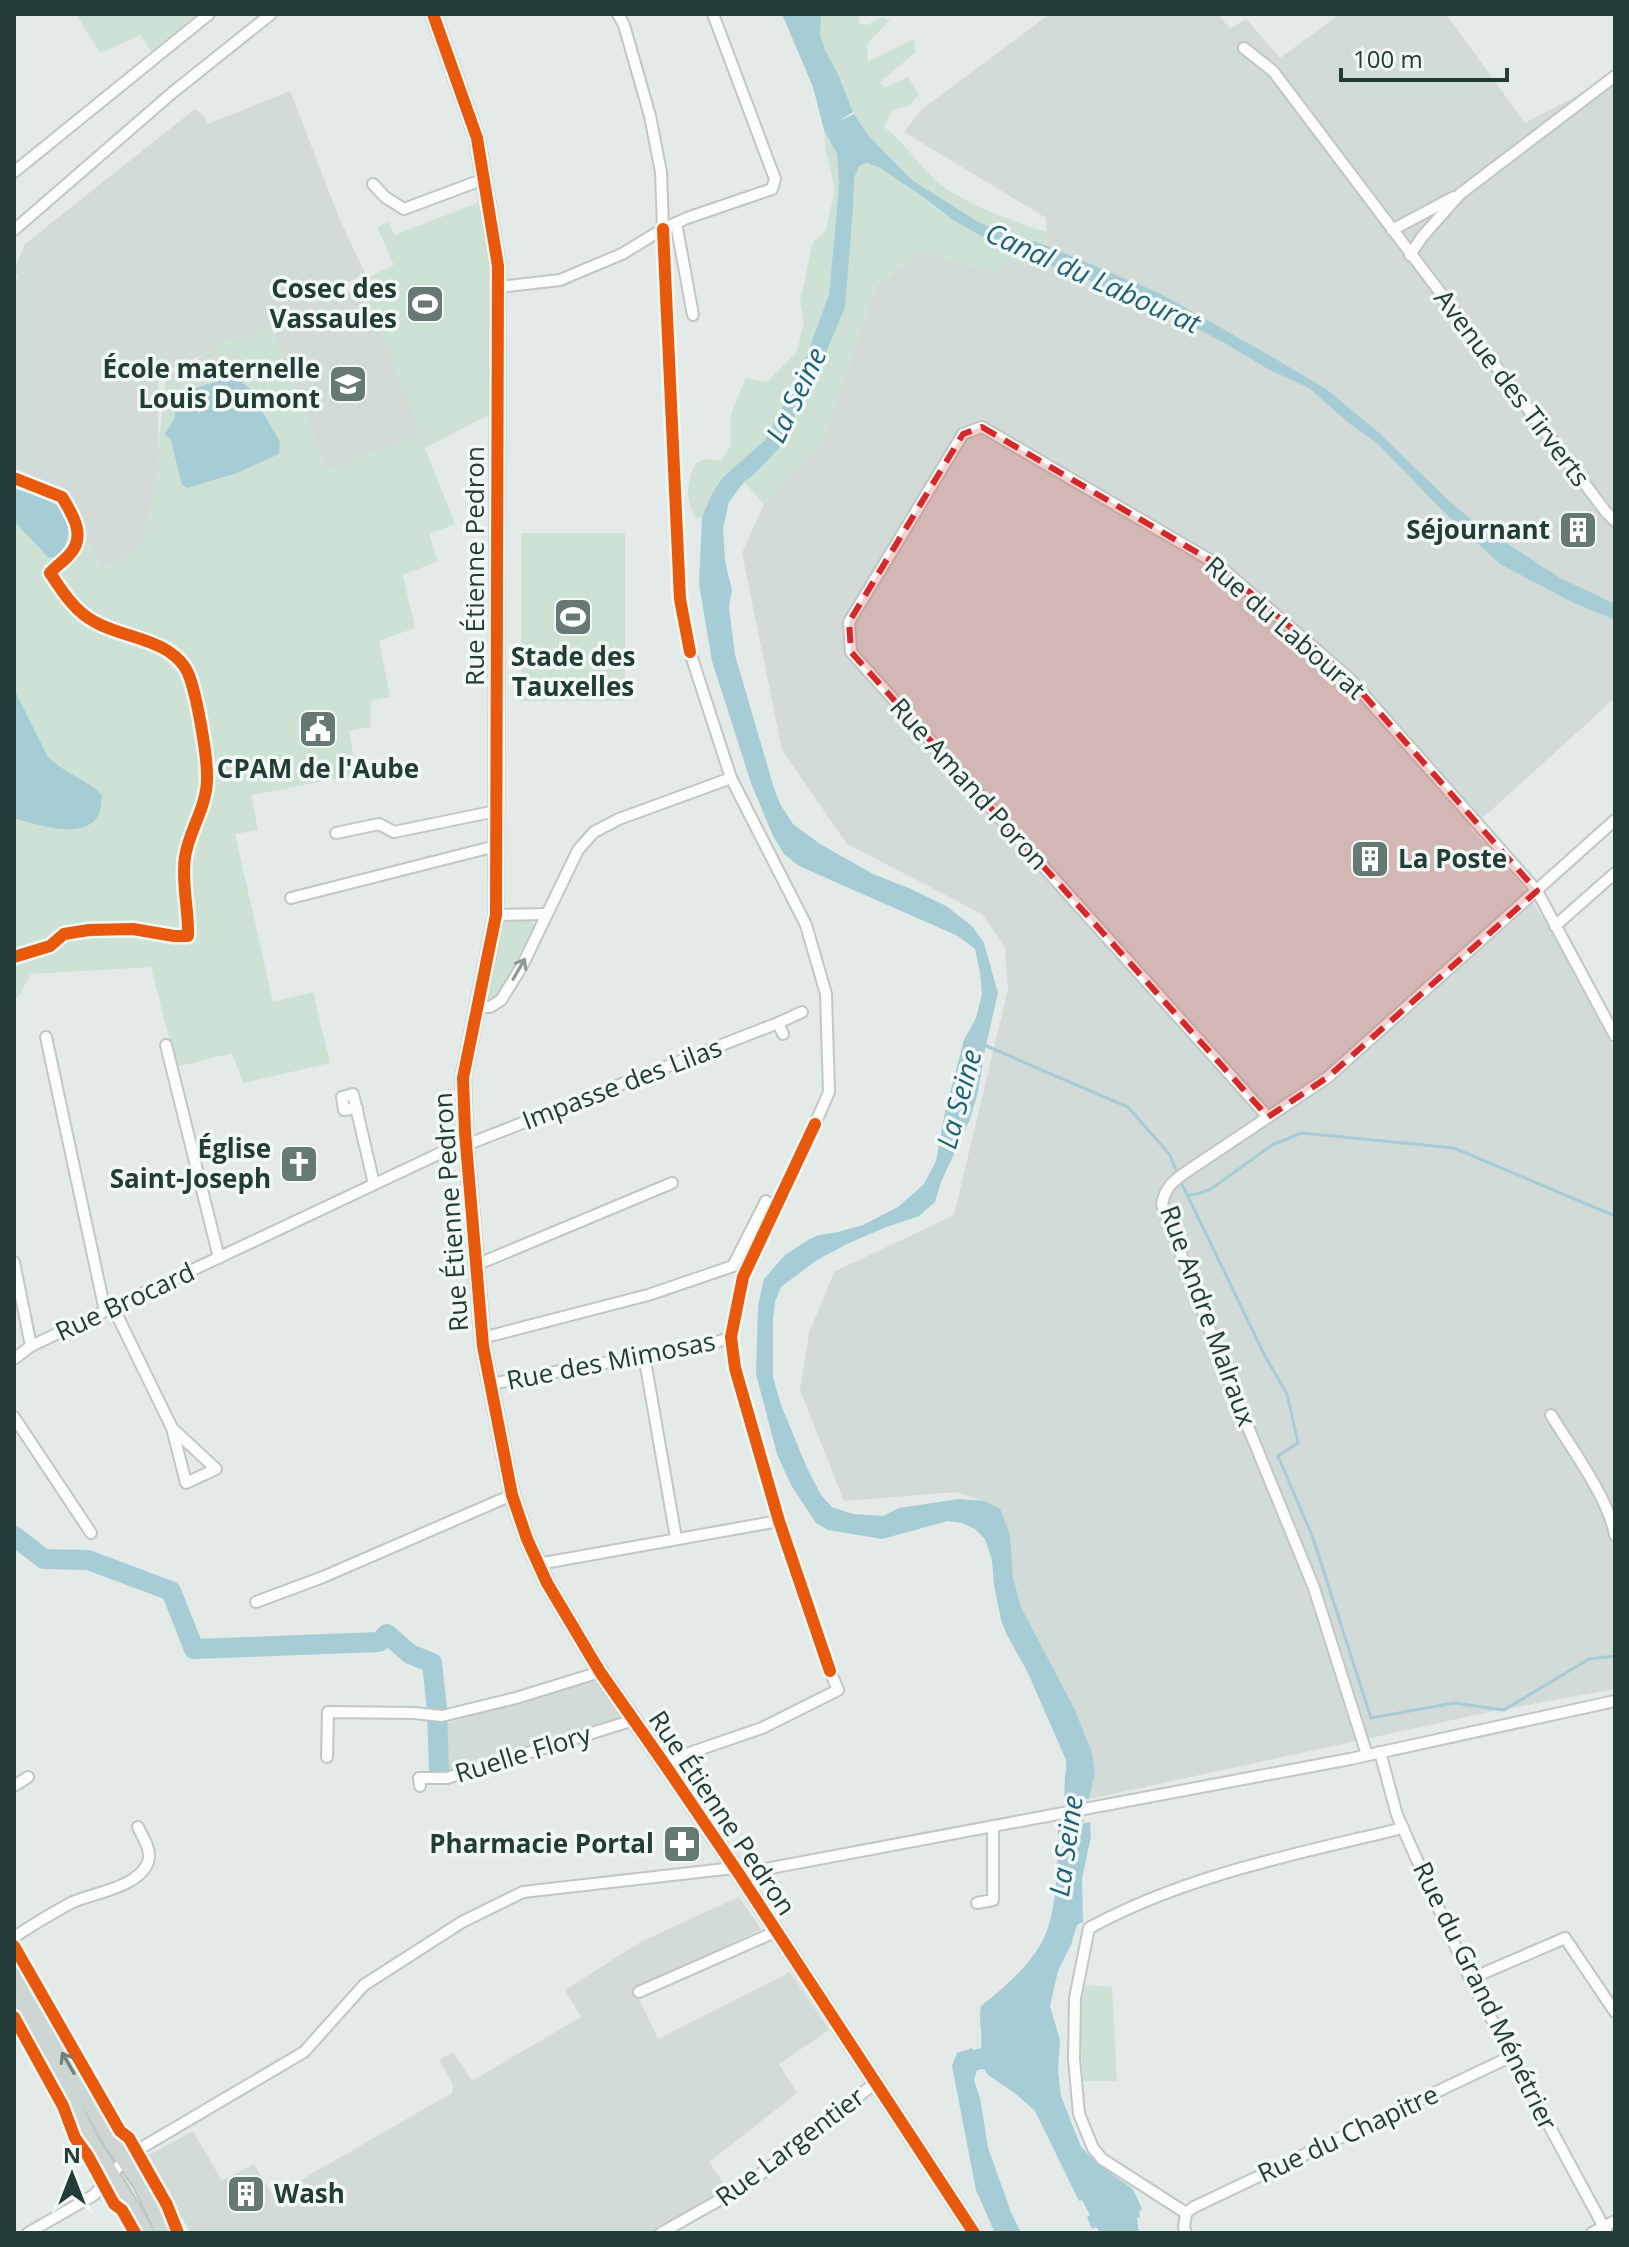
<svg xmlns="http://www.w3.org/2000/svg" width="1629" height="2247" font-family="'Open Sans',sans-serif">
	<rect width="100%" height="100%" fill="#e4eae7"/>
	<g fill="#d2dbd7">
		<polygon points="1050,14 1218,14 1230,29 1246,19 1280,58 1340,14 1446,14 1525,123 1615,76 1615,698 1486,815 1469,827 1520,883 1547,924 1615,1051 1615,1689 1494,1711 1089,1799 1095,1773 1074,1708 1021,1607 1013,1577 1010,1534 988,1502 956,1492 844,1501 800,1390 809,1333 834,1272 954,1215 1008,989 1005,947 982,914 847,844 782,750 742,553 764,504 823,441 876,285 921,252 994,272 1011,260 1041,261 1047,240 1046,218 904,132 922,109"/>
		<polygon points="290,91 340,220 365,273 312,303 363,288 422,434 327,470 274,335 303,308 247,338 223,341 211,351 158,375 158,473 142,546 102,569 74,509 32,483 14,474 14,286 18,276 14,274 14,271 25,244 195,109 203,115 208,124"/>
		<polygon points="589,1679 598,1684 624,1723 449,1776 442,1773 440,1725 559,1691"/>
		<polygon points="739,1897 761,1929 635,1990 658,2039 790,1972 829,2030 779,2064 797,2093 709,2162 728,2190 652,2233 191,2233 146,2157 193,2131 222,2181 254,2164 273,2196 452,2093 453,2084 439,2060 453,2052 472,2081 581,2017 565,1990 642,1941"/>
	</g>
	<g fill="#cde2d5">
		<polygon points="76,14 197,14 151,52 141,35 100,53"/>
		<path d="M 820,14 L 858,14 L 860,24 L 867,25 L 882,17 L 890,20 L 867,44 L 868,62 L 914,39 L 916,52 L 879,83 L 885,88 L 908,77 L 919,94 L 909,106 L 893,110 L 884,127 C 906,143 919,167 940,184 C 968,205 1014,223 1048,232 L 1045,245 L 980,223 L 912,180 L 868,135 L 854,114 L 838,74 L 826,52 L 820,35 L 821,18 Z"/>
		<path d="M 824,130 L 837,154 L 839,187 L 829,295 L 822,319 L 801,371 L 765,440 L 723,477 L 713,492 L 702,517 L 696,519 C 684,496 687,486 695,463 L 706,459 L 721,461 L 731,445 L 730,421 L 733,408 L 746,378 L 767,382 L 797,352 L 804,322 L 800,301 L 813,242 L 826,230 L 835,189 L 826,151 Z"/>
		<path d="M 867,163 C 901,175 925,203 956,222 C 983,238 1011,250 1041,261 L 1024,268 L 1011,260 L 994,272 L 921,252 L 876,284 L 823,441 L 764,504 L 744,482 L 757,473 L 780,447 L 828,348 L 844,307 L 853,209 L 853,177 L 859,166 Z"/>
		<polygon points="482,201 498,301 496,411 425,448 455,524 429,534 438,561 403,575 415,628 379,641 390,697 371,701 370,727 349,731 357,775 251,795 258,830 235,834 273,1002 313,992 330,1063 243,1083 232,1053 176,1067 151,967 31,974 19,996 14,1000 14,478 74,509 102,569 142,546 158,474 157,457 166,376 211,351 223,341 247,338 270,325 327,470 421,434 361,281 394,265 377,227 388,222 395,235"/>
		<rect x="521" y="533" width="104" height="168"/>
		<polygon points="530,918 534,925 497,999 485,1004 498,929 507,921"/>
		<path d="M 1084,1985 L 1112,1987 L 1117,2081 L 1083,2081 C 1082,2050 1077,2016 1084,1985 Z"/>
	</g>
	<g fill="#a6cdd6">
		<polygon points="782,14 820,14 821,18 820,35 826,52 838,74 853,112 837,122 854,114 868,135 912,180 980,223 1045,245 1159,293 1262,351 1326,389 1378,432 1446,498 1474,522 1560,578 1615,604 1615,620 1572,602 1500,564 1440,508 1378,444 1350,424 1309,388 1268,369 1223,342 1144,302 995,244 953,220 916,192 880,168 867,163 859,166 854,178 853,209 845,307 828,348 780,447 755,474 744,482 729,502 723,529 725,561 732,590 729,607 735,655 773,785 780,804 793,824 820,844 873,874 911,889 946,906 972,926 984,943 998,993 984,1054 978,1092 970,1119 941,1182 935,1202 919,1216 884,1228 849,1243 817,1260 781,1287 775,1302 773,1320 773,1377 781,1405 807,1468 821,1495 832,1507 853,1514 883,1516 899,1508 959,1499 985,1501 1000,1509 1010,1534 1013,1577 1021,1607 1074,1708 1092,1753 1095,1773 1089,1799 1067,1802 1066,1760 1028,1673 1007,1635 1001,1620 994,1585 992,1560 985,1539 975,1529 962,1523 948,1521 882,1539 828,1530 816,1523 791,1485 777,1454 756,1374 758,1306 764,1279 785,1255 808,1240 819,1235 838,1232 863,1225 898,1207 924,1184 936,1161 946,1108 964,1040 976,1018 982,994 980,972 975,949 958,936 799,866 784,854 773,836 751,783 712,661 699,584 702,517 713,492 723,477 765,440 801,371 829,295 839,187 837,154 824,130 813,87"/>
		<polygon points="234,376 249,388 280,442 279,454 237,473 187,488 182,485 171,440 165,434 175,418 174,401 190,390"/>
		<path d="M 14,489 L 59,502 C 69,523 75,543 53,558 L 48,557 L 14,521 Z"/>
		<path d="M 14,689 L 48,757 C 64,773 86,779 102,795 C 101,804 101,814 95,820 C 78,839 35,824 14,818 Z"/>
		<path d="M 1090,1822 L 1091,1837 L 1082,1878 L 1083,1922 L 1077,1925 L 1071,1945 L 1058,1971 L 1050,2006 L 1060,2040 L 1058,2070 L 1061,2096 L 1081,2147 L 1099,2165 L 1133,2189 L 1142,2209 L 1139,2211 L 1140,2217 L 1137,2218 L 1139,2233 L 1101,2233 L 1096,2227 L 1092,2229 L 1087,2217 L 1090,2215 L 1082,2200 L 1079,2201 L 1035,2111 L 1016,2094 L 988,2075 L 984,2069 L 977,2070 L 974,2080 L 980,2098 L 988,2148 L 1011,2212 L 1021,2233 L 995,2233 L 976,2190 L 952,2066 L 957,2053 L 972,2048 L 973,2050 L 981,2048 C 983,2034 978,2019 981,2006 C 1004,1988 1031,1965 1044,1938 C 1057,1911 1058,1859 1058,1829 Z"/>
	</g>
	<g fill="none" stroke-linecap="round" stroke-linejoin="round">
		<g stroke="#a6cdd6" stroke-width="3">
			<polyline points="984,1045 1128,1107 1170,1155 1177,1173"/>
			<polyline points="1180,1180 1265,1356 1287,1394 1298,1443 1278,1456 1313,1538 1371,1718 1454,1703 1504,1710 1589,1659 1615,1656"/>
			<polyline points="1187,1195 1197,1194 1211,1189 1272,1145 1302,1133 1454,1148 1615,1216"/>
		</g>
		<g stroke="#a6cdd6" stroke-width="20">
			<polyline points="14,1536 44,1559 88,1560 171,1591 194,1649 379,1642 387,1634 410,1654 432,1663 437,1709 439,1770"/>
			<polyline points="1069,1851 1073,1835 1075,1776"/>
		</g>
		<defs>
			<g id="street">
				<polyline points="618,14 624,25 650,116 661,172 663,229"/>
				<polyline points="1244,48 1273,71 1606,512 1615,521"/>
				<polyline points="14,172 209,14"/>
				<polyline points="373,184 385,197 404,209 484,179"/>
				<polyline points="676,223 693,315"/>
				<polyline points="14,230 172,93 271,14"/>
				<polyline points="1392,230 1454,197"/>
				<polyline points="1410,255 1422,237 1460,194 1615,76"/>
				<polyline points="499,287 560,280 622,254 663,229 687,218 772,189 775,179 713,14"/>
				<polyline points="690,652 731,778 806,925 826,994 829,1092 815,1124"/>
				<polyline points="336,833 379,824 394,832 496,811"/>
				<polyline points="291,898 496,846"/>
				<polyline points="496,915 546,914"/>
				<polyline points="1555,926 1615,873"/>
				<polyline points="477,1007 490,1007 501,1000 522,966 578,850 594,832 619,819 731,778"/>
				<polyline points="778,1023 802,1012"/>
				<polyline points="46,1037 105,1311"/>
				<polyline points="166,1045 219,1258"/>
				<polyline points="357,1108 344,1110 342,1097 353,1094 374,1184"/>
				<polyline points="1268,1117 851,652 849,622 963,434 982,427 1217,564 1349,678 1537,891 1615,1036"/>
				<polyline points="466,1145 778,1023 783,1034"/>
				<polyline points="14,1262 31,1346"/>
				<polyline points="476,1265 672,1183"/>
				<polyline points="113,1307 172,1428 216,1469 186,1483 172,1428"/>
				<polyline points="482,1338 648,1295 733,1266 766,1201"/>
				<polyline points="644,1355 676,1538"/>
				<polyline points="14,1359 31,1346 466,1141"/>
				<polyline points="490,1384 714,1343 731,1337"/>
				<path d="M 1551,1415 C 1571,1448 1608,1497 1615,1535"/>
				<polyline points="14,1417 91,1533"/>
				<polyline points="538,1564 779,1521"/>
				<polyline points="256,1602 323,1577 512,1495"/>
				<polyline points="1380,1752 1397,1815 1470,1979 1607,2233"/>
				<path d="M 1367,1755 L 1314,1588 L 1228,1378 L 1162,1204 C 1166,1183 1178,1178 1195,1166 L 1328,1077 L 1615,820"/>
				<polyline points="327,1757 328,1712 414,1713 442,1716 516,1698 600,1672"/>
				<polyline points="663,1762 762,1728 838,1690 830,1671"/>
				<polyline points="14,1786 28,1777"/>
				<polyline points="420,1786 419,1778 447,1778 634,1720"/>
				<polyline points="739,1874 1350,1759 1615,1701"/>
				<polyline points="977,1903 993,1900 993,1826"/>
				<path d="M 14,1937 C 33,1925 53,1912 73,1902 C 94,1893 139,1887 148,1862 C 152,1850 143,1838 138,1827"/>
				<polyline points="1470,1979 1565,1938 1615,2012"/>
				<polyline points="639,1992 775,1932"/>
				<path d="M 1186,2213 L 1102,2159 L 1093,2148 L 1079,2114 L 1074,2059 L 1075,1998 L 1089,1928 C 1186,1875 1296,1854 1403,1828"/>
				<polyline points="1186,2213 1194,2207 1512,2056"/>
				<polyline points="1186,2213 1184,2227 1186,2233"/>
				<polyline points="28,2233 94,2195 125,2159 136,2151 304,2052 364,1985 462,1922 523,1892 734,1868"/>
				<polyline points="661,2233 748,2184 875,2083"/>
				<polyline points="1592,2233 1615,2221"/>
			</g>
			<polyline id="secondary" points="433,14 477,138 498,266 496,915 463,1078 465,1132 483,1346 512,1495 527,1539 547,1583 600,1672 663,1762 739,1874 974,2233"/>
			<g id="primary">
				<polyline points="14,1968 113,2143 142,2184 165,2233"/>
				<polyline points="14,1998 66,2090 89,2139 146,2233"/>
			</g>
		</defs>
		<use href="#street" stroke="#c1c7c4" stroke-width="14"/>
		<use href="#secondary" stroke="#c0c7c5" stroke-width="18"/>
		<use href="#primary" stroke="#bdc6c3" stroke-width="20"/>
		<use href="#street" stroke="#fbfcfb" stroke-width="10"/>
		<use href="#secondary" stroke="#fbfcfb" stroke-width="14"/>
		<use href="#primary" stroke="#ced6d3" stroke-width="16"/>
		<defs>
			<g id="cycleway">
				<polyline points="433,14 477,138 498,266 496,915 463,1078 465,1132 483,1346 512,1495 527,1539 547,1583 600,1672 663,1762 739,1874 974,2233"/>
				<polyline points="663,229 680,599 690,652"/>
				<path d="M 14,478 L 62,497 C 73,515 87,537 69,555 C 63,562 56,566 50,573 C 62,591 75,612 95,622 C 118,635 146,637 168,651 C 177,657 184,664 188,673 C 197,695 208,758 207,781 C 206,808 189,831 185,857 C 181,883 189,909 188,936 L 174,936 L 133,929 L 89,930 L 64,934 L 50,946 L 14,957"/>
				<polyline points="815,1124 743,1277 731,1337 735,1368 779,1521 830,1671"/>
				<polyline points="14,1946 120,2131 129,2138 167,2205 178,2233"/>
				<polyline points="14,2017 63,2106 75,2138 88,2156 114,2204 122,2210 135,2233"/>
			</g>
		</defs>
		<use href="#cycleway" stroke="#f2f8f6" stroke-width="17"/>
		<use href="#cycleway" stroke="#e8590c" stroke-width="12"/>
	</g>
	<defs><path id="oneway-shaft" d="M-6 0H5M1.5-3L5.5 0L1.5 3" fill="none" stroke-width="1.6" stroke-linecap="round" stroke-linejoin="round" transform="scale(2)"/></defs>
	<use stroke="#8e9c99" href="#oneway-shaft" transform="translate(519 969) rotate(-60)"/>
	<use stroke="#6f817d" href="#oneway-shaft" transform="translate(68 2063) rotate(-120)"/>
	<path fill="#d62828" fill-opacity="0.2" stroke="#d62828" stroke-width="6" stroke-dasharray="16 10" stroke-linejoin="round" d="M 982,427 L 1217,564 L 1349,678 L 1537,891 L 1328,1077 L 1268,1117 L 851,652 L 849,622 L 963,434 Z"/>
	<defs>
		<symbol id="stadium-square" viewBox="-11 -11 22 22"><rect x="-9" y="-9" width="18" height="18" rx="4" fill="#667975" stroke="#f2f8f6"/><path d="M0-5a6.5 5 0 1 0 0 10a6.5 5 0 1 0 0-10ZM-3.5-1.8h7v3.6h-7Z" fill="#fff"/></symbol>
		<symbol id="school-square" viewBox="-11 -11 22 22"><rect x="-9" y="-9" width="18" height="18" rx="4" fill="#667975" stroke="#f2f8f6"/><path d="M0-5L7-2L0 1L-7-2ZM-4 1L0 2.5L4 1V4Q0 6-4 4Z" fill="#fff"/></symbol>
		<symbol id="building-square" viewBox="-11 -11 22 22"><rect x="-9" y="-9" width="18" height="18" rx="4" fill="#667975" stroke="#f2f8f6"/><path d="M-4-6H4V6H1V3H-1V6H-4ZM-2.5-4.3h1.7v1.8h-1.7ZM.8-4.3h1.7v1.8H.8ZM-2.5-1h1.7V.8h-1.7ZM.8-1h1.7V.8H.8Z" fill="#fff"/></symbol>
		<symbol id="civic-square" viewBox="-11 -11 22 22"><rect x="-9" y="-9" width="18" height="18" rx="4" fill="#667975" stroke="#f2f8f6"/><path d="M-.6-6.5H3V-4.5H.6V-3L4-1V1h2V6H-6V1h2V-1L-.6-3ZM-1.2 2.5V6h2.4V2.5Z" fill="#fff"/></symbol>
		<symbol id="church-square" viewBox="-11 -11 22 22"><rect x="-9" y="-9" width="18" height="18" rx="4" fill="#667975" stroke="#f2f8f6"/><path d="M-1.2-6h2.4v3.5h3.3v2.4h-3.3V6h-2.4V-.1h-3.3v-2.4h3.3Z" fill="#fff"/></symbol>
		<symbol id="pharmacy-square" viewBox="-11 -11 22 22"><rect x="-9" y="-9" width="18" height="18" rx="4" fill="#667975" stroke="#f2f8f6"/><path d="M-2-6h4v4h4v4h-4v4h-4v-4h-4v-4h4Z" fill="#fff"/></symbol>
	</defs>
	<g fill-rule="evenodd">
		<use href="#stadium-square" x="403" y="282" width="44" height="44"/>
		<use href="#school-square" x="326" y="362" width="44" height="44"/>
		<use href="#building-square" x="1556" y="508" width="44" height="44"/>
		<use href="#stadium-square" x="551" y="595" width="44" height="44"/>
		<use href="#civic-square" x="296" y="707" width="44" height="44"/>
		<use href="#building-square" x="1348" y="837" width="44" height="44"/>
		<use href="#church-square" x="277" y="1142" width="44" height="44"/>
		<use href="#pharmacy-square" x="660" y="1822" width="44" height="44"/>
		<use href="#building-square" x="224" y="2172" width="44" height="44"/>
	</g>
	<g text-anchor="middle" stroke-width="7" stroke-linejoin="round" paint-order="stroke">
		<g font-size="26" font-weight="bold" fill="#223c37" stroke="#f2f8f6" text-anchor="end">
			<text x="397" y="298">Cosec des<tspan x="397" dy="30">Vassaules</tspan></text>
			<text x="320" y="378">École maternelle<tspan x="320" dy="30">Louis Dumont</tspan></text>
			<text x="1550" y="539">Séjournant</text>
			<text x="573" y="666" text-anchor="middle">Stade des<tspan x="573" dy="30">Tauxelles</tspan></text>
			<text x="318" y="778" text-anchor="middle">CPAM de l'Aube</text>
			<text x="1398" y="868" text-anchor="start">La Poste</text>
			<text x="271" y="1158">Église<tspan x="271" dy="30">Saint-Joseph</tspan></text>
			<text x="654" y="1853">Pharmacie Portal</text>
			<text x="274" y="2203" text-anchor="start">Wash</text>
		</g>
		<g font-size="26" fill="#223c37" stroke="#f2f8f6">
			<text transform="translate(1512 388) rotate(53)" y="9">Avenue des Tirverts</text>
			<text transform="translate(475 566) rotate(-90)" y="9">Rue Étienne Pedron</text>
			<text transform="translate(1285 628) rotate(41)" y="9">Rue du Labourat</text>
			<text transform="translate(969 784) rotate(48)" y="9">Rue Amand Poron</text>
			<text transform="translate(622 1084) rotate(-21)" y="9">Impasse des Lilas</text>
			<text transform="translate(451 1212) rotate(-94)" y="9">Rue Étienne Pedron</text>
			<text transform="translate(125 1302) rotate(-25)" y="9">Rue Brocard</text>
			<text transform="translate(1208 1316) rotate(70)" y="9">Rue Andre Malraux</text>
			<text transform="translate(611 1361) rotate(-11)" y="9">Rue des Mimosas</text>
			<text transform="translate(523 1754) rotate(-17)" y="9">Ruelle Flory</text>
			<text transform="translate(722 1813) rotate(56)" y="9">Rue Étienne Pedron</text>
			<text transform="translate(1485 1996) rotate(64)" y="9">Rue du Grand Ménétrier</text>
			<text transform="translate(1348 2134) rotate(-25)" y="9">Rue du Chapitre</text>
			<text transform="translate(790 2147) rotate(-37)" y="9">Rue Largentier</text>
		</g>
		<g font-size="28" font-style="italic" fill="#1e6276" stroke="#f2f8f6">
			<text transform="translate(1093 278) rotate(24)" y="10">Canal du Labourat</text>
			<text transform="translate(796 395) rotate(-64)" y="10">La Seine</text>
			<text transform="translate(959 1099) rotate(-75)" y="10">La Seine</text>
			<text transform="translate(1066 1846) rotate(-82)" y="10">La Seine</text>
		</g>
	</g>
	<rect width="1629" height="2247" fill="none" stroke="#223c37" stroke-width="32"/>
	<g transform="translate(72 2175)" stroke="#f2f8f6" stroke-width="6" paint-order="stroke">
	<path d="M0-6L14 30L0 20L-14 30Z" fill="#223c37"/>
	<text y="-12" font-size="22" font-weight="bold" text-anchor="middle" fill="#223c37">N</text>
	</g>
	<path d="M1341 68v12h166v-12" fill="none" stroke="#223c37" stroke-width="4"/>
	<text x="1353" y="68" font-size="24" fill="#223c37" stroke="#f2f8f6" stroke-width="6" paint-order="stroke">100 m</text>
</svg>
